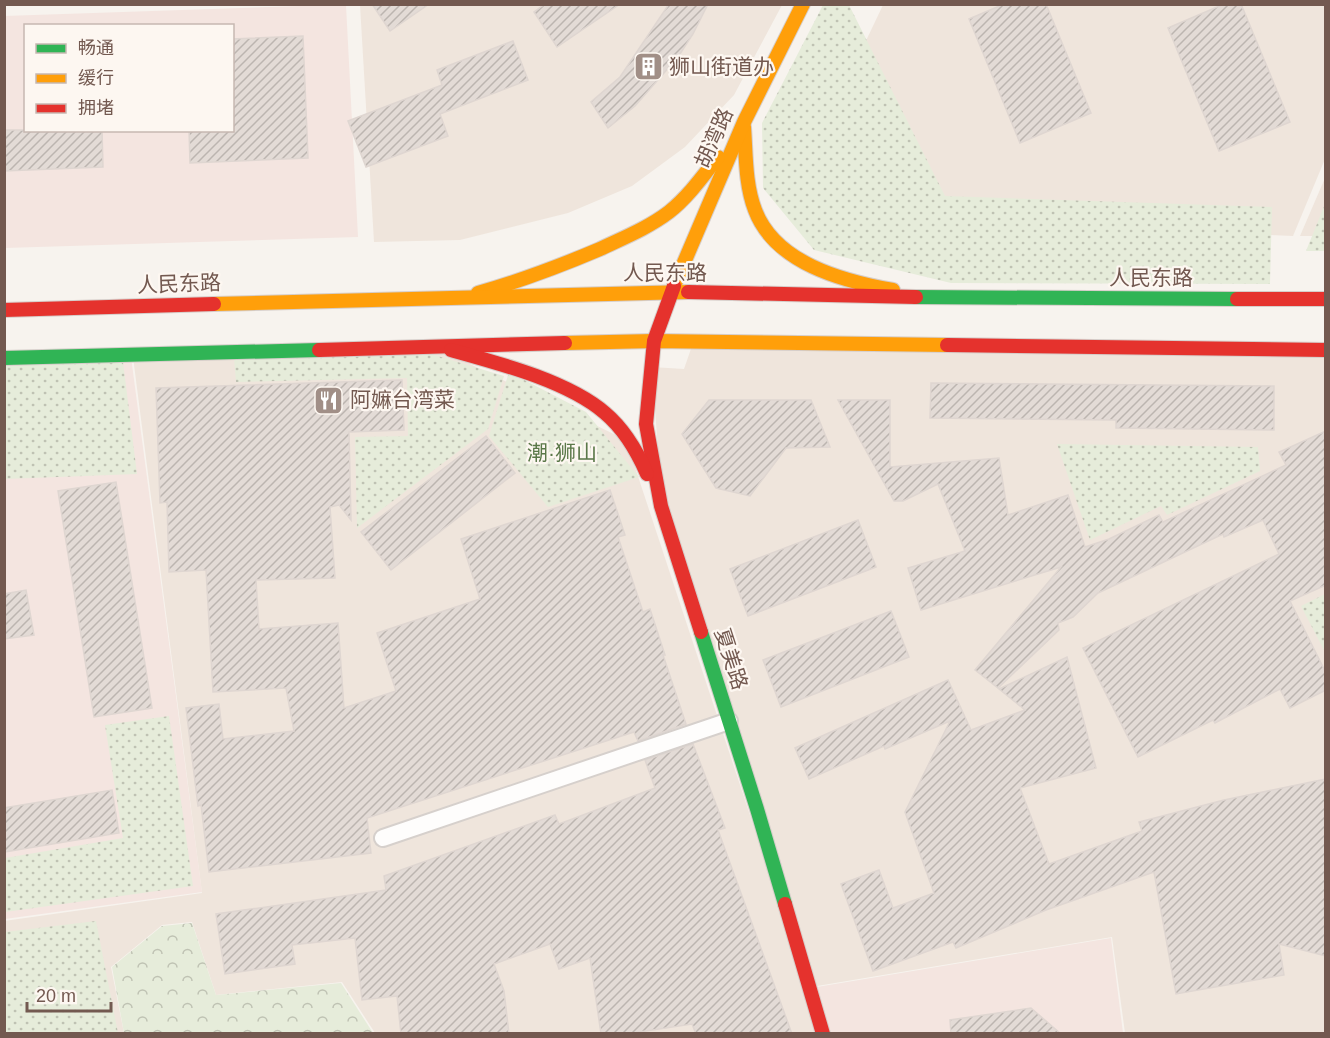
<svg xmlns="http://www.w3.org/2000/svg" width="1330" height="1038" font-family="Arial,'Noto Sans SC',sans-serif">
	<defs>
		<pattern id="grass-dots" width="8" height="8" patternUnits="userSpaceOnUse" patternTransform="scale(1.5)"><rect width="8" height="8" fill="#e6ecda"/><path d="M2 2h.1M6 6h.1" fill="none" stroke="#bfc2b3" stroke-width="1.8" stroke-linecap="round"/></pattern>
		<pattern id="forest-crowns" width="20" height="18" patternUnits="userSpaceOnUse" patternTransform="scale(1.5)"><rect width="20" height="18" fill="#e6ecda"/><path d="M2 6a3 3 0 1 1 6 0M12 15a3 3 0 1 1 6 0" fill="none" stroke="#bfc2b3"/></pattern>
		<pattern id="building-hatch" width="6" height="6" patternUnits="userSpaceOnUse" patternTransform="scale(1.5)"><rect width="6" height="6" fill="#e3dbd6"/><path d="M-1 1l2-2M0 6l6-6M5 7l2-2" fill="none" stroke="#bcb5b0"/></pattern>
	</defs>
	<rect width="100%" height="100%" fill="#f7f3ee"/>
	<g fill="#efe5dc">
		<polygon points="360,5 782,5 734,95 685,147 632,186 568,213 460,240 374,242"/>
		<polygon points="883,5 1325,5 1325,159 1293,236 863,217 823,131"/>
		<polygon points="1325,178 1325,236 1300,236"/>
		<polygon points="693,343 1325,350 1325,1033 1125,1033 1112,937 811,987 662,506 652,367 684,369"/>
		<polygon points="437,348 626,440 822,1033 375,1033 342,982 216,995 192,922 162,925 111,967 124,1033 5,1033 4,921 202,893 133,357"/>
	</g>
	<g fill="#f4e5e0" fill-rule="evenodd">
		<path d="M 329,5 L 346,5 L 358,237 L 5,248 L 4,16 ZM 26,26 L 232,26 L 232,130 L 26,130 Z"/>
		<polygon points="131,357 202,892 5,919 4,361"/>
		<polygon points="1111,938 1123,1033 824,1033 811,988"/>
	</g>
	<g fill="url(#grass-dots)">
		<polygon points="823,5 849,5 945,196 1272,207 1270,284 951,283 814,250 763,188 762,123"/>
		<polygon points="1325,204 1325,251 1306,251"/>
		<polygon points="431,354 504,376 488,429 357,528 355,437 408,436 407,378 236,382 234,358"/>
		<polygon points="123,362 137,474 5,479 4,366"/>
		<polygon points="509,372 586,412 639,477 548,507 489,436"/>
		<polygon points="1057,444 1258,447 1260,471 1167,515 1161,506 1090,540"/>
		<polygon points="1325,594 1325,652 1301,606"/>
		<polygon points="169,716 193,886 5,912 5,858 123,838 105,725"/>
		<polygon points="96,921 118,1033 5,1033 5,932"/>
	</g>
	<polygon fill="url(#forest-crowns)" points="192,923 216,995 341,983 373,1033 124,1033 112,967 162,926"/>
	<g fill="url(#building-hatch)" stroke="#dfd6d1" stroke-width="1.5">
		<polygon points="372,4 429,4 390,31"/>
		<polygon points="545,4 620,4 557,47 534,12"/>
		<polygon points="669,4 708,4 693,34 678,57 635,106 608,128 591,102 620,77"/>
		<polygon points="1004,4 1046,4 1091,113 1020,143 969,19"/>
		<polygon points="1224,4 1241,4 1290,122 1219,151 1168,28"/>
		<polygon points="303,36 308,158 190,163 189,130 232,130 232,39"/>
		<polygon points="513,41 528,80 440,114 448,136 366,167 348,121 442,85 437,70"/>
		<polygon points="4,130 102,130 103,167 4,171"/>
		<polygon points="402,380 404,430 349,432 351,520 339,505 330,507 335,578 256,580 259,629 338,623 344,708 396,691 377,633 480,599 461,539 610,490 625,535 618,537 643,612 650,609 665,655 663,655 686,724 638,741 634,732 367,818 371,853 209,872 201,805 198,806 186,708 219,704 223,739 294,731 286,688 213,692 206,570 169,572 167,502 160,503 156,388"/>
		<polygon points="931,383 1274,386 1274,430 1116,428 1116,420 930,418"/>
		<polygon points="709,400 811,400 830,447 786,448 750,496 716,488 682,434"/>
		<polygon points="838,400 890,400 890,467 999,458 1008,515 1068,495 1085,547 1109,539 1159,515 1163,522 1286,465 1279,452 1326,431 1326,585 1290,601 1326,673 1326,690 1290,708 1280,689 1215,723 1213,720 1138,757 1083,648 1279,554 1263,520 1224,537 1223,534 1098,593 1073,617 1058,623 1059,630 998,688 975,670 1061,567 921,610 908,568 965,551 938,484 903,501 894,501"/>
		<polygon points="486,436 515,473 391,570 361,532"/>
		<polygon points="116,482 152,708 94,717 58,491"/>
		<polygon points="858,520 876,567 748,616 730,569"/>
		<polygon points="26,590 34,635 4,639 4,594"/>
		<polygon points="891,611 909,657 781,707 763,660"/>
		<polygon points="1067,657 1096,768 1020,788 1049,864 1142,831 1139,822 1224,800 1326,779 1326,956 1279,944 1284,975 1176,994 1154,872 1046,910 956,948 953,942 873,971 841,884 879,870 893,908 934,893 905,812 950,721 885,749 884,746 809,779 795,748 948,680 971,730 1025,710 999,689"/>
		<polygon points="693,744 725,828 718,830 792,1034 696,1034 692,1024 626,1034 601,1034 590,958 559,969 550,944 494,964 504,991 509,1034 401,1034 397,996 362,1000 355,938 292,945 295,964 225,974 216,914 386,890 384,876 555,815 559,824 655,788 645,760"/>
		<polygon points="112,790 119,833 4,852 4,808"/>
		<polygon points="1031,1008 1061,1034 951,1034 950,1020"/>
	</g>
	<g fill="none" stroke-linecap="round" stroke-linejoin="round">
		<defs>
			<polyline id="lane" points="383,838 729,721"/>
			<g id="fast">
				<polyline points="916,297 1237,299"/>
				<polyline points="4,358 319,350"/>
				<polyline points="701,632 757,809 785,904"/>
			</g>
			<g id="slow">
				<path d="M 744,127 C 746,154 745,184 755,210 C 775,263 842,281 893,290"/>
				<polyline points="674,286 744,122 803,4"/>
				<path d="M 478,293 C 520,281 560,266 600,249 C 623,238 648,228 669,212 C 688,197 703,176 718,157"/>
				<polyline points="214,304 688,292"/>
				<polyline points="565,343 654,341 947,345"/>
			</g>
			<g id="jam">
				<polyline points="674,286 654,341 646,424 661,506 701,632"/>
				<polyline points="688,292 916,297"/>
				<polyline points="1237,299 1326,299"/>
				<polyline points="4,310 214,304"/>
				<polyline points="947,345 1326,350"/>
				<polyline points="319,350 565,343"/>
				<path d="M 451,350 C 498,363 568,381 605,413 C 624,429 637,451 647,474"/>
				<polyline points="785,904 823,1034"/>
			</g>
		</defs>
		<use href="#lane" stroke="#d6d0cc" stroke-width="20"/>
		<use href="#fast" stroke="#d6ceca" stroke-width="16"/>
		<use href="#slow" stroke="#d6ceca" stroke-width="16"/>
		<use href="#jam" stroke="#d6ceca" stroke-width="16"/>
		<use href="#lane" stroke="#fefdfc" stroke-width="16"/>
		<use href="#fast" stroke="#30b455" stroke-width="14"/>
		<use href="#slow" stroke="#ff9f0a" stroke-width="14"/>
		<use href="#jam" stroke="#e5322d" stroke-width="14"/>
	</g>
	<defs>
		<symbol id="building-square" viewBox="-11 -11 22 22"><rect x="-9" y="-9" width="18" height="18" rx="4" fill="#a18f87" stroke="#fdf7f1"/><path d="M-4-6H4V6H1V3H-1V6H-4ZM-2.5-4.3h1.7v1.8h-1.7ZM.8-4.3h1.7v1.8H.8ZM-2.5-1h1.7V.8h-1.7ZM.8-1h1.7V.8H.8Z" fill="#fff"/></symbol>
		<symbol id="restaurant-square" viewBox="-11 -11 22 22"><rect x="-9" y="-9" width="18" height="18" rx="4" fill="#a18f87" stroke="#fdf7f1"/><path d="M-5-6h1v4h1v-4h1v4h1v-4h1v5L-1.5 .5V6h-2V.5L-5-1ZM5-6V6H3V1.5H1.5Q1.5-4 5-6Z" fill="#fff"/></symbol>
	</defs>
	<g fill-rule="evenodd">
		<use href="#building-square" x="632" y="50" width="33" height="33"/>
		<use href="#restaurant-square" x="312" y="384" width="33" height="33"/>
	</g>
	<g text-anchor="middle" stroke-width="4.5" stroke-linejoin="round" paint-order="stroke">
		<g font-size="21" fill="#735950" stroke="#fdf7f1" text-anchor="start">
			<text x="669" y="74">狮山街道办</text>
			<text x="350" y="407">阿嫲台湾菜</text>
		</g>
		<g font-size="21" fill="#735950" stroke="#fdf7f1">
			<text transform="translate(714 138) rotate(-66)" y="7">胡湾路</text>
			<text x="665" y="280">人民东路</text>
			<text x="1151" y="285">人民东路</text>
			<text transform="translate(179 284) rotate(-2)" y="7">人民东路</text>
			<text transform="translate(731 659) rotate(72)" y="7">夏美路</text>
		</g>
		<g font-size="21" fill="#5b7849" stroke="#fdf7f1">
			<text x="562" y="460">潮·狮山</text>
		</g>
	</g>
	<rect width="1330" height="1038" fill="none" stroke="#735950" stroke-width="12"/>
	<rect x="24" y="24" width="210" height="108" fill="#fdf7f1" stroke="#c6b8b1" stroke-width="1.5"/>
	<rect x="36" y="44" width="30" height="9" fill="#30b455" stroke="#c6b8b1" stroke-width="1.5"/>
	<text x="78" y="54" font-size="18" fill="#735950">畅通</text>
	<rect x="36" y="74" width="30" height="9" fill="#ff9f0a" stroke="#c6b8b1" stroke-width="1.5"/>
	<text x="78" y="84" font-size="18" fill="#735950">缓行</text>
	<rect x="36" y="104" width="30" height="9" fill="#e5322d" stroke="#c6b8b1" stroke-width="1.5"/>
	<text x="78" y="114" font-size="18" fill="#735950">拥堵</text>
	<path d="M27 1002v9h84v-9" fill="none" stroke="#735950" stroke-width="3"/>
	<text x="36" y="1002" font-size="18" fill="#735950" stroke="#fdf7f1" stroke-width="4.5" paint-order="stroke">20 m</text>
</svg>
